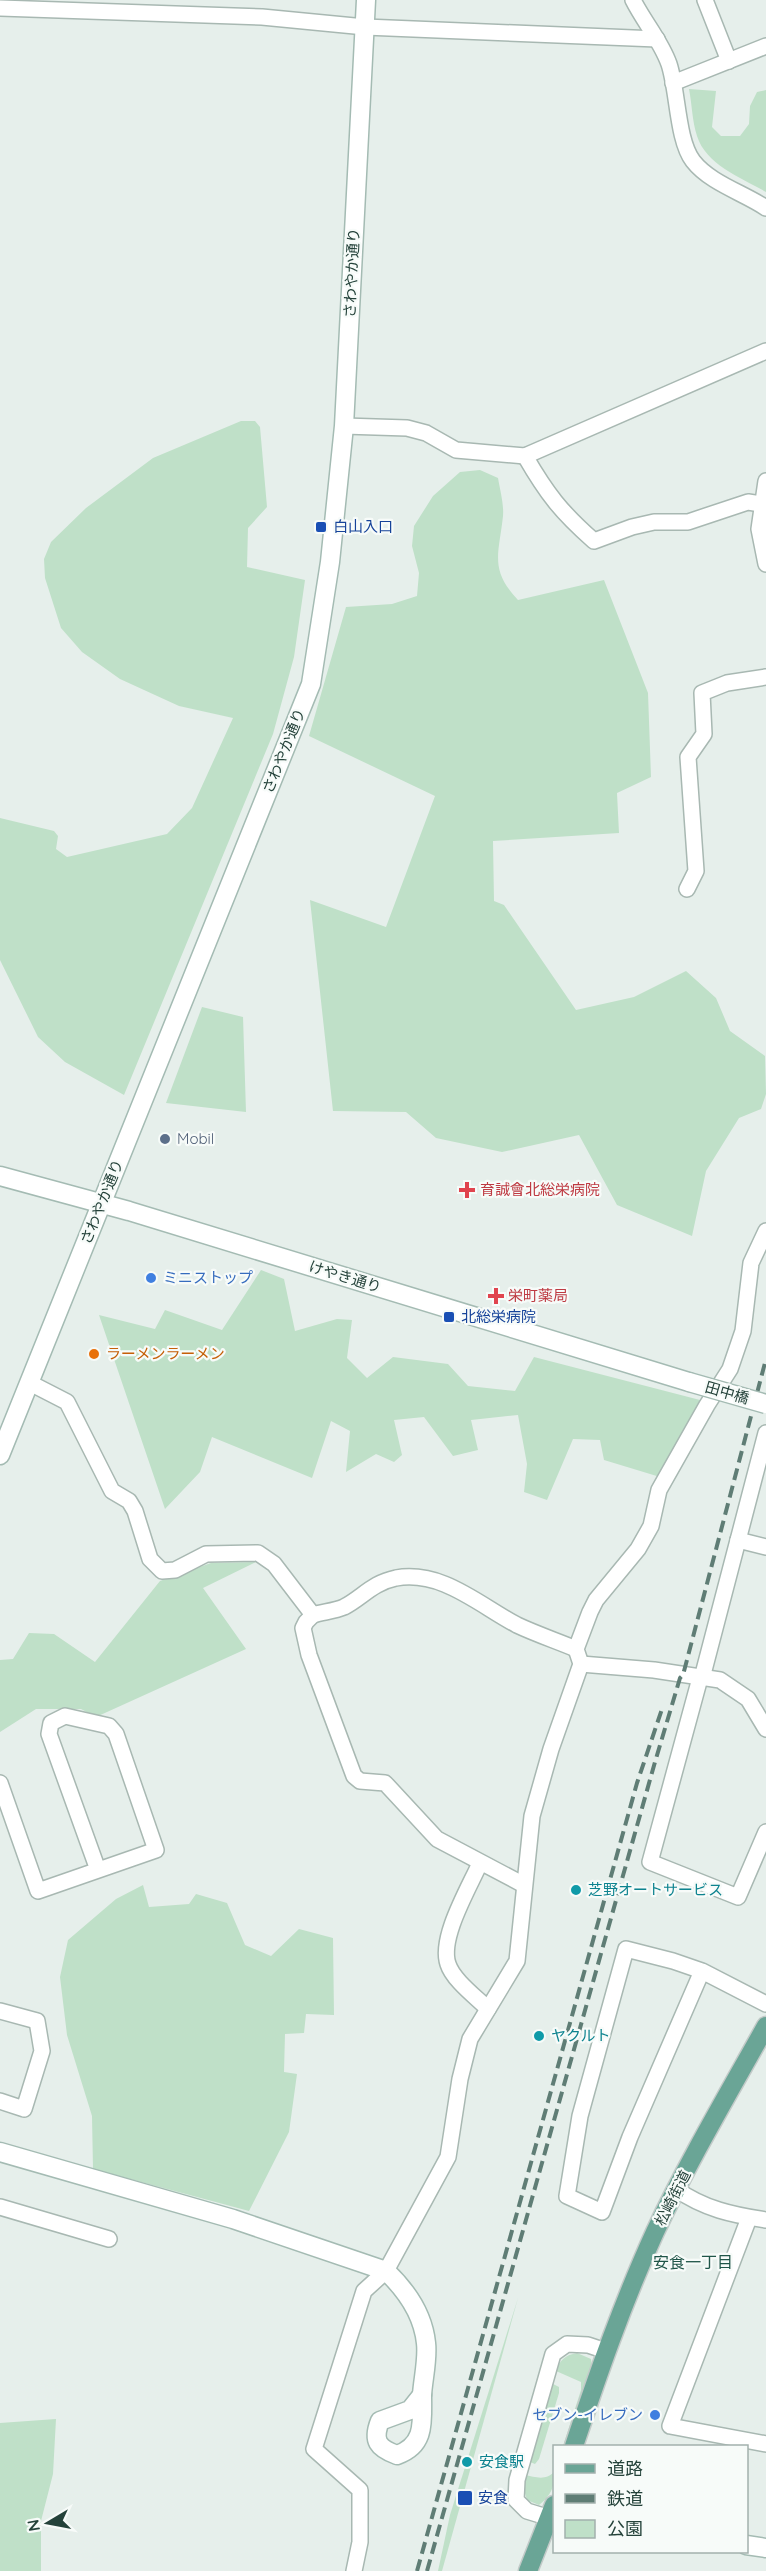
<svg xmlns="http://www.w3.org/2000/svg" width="766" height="2571" font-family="Quicksand,'Noto Sans JP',sans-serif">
	<rect width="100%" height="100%" fill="#e6efeb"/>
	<g fill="#bfe0c8">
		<path d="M 689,89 L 716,91 L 712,127 L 721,136 L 740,136 L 749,124 L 750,106 L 757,92 L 766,90 L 766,192 C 742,178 706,165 697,136 C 692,121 692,104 689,89 Z"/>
		<polygon points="241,421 255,421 260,427 267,507 248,528 247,567 305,580 294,657 273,734 124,1095 65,1062 38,1037 0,960 0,818 54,831 58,836 56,849 67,857 167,834 192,808 233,718 179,706 120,679 82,652 61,628 45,578 44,559 51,542 86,508 153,458"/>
		<path d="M 480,470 L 498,478 C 500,490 504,504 503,516 C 499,554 489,569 518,600 L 604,580 L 648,693 L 651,777 L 617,793 L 619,833 L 493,841 L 494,901 L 504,905 L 576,1010 L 634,997 L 686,971 L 716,998 L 730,1031 L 765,1056 L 766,1094 L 761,1109 L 739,1118 L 706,1171 L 692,1236 L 617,1205 L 579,1135 L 502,1152 L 436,1138 L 406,1112 L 333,1111 L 310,900 L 386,927 L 435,796 L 309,736 L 346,607 L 392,604 L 417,596 L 419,573 L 412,546 L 414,526 L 433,496 L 460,472 Z"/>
		<polygon points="202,1007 243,1017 246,1112 166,1103"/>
		<polygon points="261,1270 284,1279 295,1331 337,1319 352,1320 347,1358 367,1378 393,1357 448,1364 468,1386 515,1391 534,1357 700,1400 660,1477 604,1460 600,1440 573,1439 547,1500 524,1492 527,1464 518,1415 471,1420 478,1450 453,1456 424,1417 394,1420 402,1455 394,1462 376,1454 346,1472 350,1431 331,1421 312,1478 212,1437 200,1472 165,1509 99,1315 155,1329 165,1310 222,1330"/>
		<polygon points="256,1562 203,1588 246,1649 96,1717 81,1709 36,1709 0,1732 0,1660 13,1659 29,1633 54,1634 95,1662 160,1581 211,1563"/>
		<polygon points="143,1885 149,1907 189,1904 196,1894 227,1903 245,1945 271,1956 299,1929 333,1938 334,2015 306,2014 304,2033 285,2034 284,2072 297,2074 289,2132 249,2211 93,2169 92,2116 67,2035 60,1977 68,1940 116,1899"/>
		<polygon points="518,2298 442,2571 438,2571 450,2515"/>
		<path d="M 577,2353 L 591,2359 L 592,2366 L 567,2446 L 563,2446 L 581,2390 L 581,2382 L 556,2371 C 560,2360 565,2355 577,2353 Z"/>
		<polygon points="553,2384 559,2387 559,2393 539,2459 535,2464 530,2462"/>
		<polygon points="56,2419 53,2474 41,2521 41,2571 0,2571 0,2423"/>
		<path d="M 554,2472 C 555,2486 551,2496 539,2505 L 527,2500 L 522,2483 L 524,2475 C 536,2477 545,2481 554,2472 Z"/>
	</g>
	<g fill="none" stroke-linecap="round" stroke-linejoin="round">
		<defs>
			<g id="street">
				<path d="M 633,0 C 644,22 661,41 669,64 C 678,91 677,140 693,161 C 710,183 744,193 766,208"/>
				<polyline points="705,0 729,61"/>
				<polyline points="0,8 262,17 365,27 657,39"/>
				<polyline points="673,83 766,46"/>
				<polyline points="344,426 407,428 426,433 456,450 525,456 766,351"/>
				<path d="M 525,456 C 547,494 561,512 594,541 L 632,527 L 654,522 L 688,522 L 748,502 L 761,504"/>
				<polyline points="766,481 759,529 766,564"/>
				<polyline points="687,889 696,871 688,757 704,734 702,693 727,683 766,677"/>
				<path d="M 30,1383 L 67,1402 L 112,1491 L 129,1501 L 135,1511 L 150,1559 L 162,1571 L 175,1570 L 206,1554 L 258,1553 L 274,1564 L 313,1615 C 322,1612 335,1611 344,1607 C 363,1597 372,1583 396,1578 C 442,1570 479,1605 517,1625 C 536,1634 557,1641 576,1649"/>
				<polyline points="738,1540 766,1547"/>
				<polyline points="313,1615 306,1622 303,1628 309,1655 354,1776 360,1781 385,1783 437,1839 524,1885"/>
				<polyline points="581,1664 654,1670 720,1680 748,1699 766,1729"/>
				<polyline points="700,1678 650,1862 738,1897 766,1832"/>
				<polyline points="702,1678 766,1433"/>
				<polyline points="0,1783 38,1891 156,1850 116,1734 109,1726 65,1716 51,1723 49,1734 98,1870"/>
				<path d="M 480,1863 C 469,1888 439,1938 448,1964 C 453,1980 476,1997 488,2009"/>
				<polyline points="702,1971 630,2137 602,2212 567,2196 580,2116 626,1949 673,1961 702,1971 766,2004"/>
				<polyline points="0,2011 37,2021 42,2051 24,2109 0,2101"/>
				<path d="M 676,2189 C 704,2209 733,2215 766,2220"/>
				<polyline points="0,2207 109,2239"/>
				<polyline points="749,2218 670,2426 766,2444"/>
				<polyline points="550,2518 527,2511 516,2500 517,2480 553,2354 567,2344 588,2345 606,2351"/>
				<polyline points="354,2571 360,2542 360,2490 314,2449 364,2291 386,2271 448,2157 460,2079 470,2039 517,1961 532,1816 551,1749 581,1664 576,1649 590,1612 596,1600 638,1549 651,1526 659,1490 707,1405 730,1369 743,1331 751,1263 766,1231"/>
			</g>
			<g id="secondary">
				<polyline points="0,1176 129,1211 689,1382"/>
				<polyline points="0,1455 311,684 330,562 344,426 366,0"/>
				<path d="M 0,2152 L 233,2219 L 386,2271 C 407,2291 423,2314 426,2343 C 428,2359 423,2379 422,2395"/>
				<path d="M 422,2395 C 422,2421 426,2445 397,2455 C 378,2448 372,2441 380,2421 L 410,2410 Z"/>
				<polyline points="746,2545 766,2548"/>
			</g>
			<g id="primary">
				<path d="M 574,2446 C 598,2374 623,2302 655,2232 C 688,2162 728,2094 766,2026"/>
				<polyline points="528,2571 554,2505"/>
			</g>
		</defs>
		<use href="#street" stroke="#a8b8b2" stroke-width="18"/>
		<use href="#secondary" stroke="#a4bbb3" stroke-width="21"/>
		<use href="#primary" stroke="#c2cac8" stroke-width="21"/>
		<use href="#street" stroke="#fff" stroke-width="15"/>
		<use href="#secondary" stroke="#fff" stroke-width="18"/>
		<use href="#primary" stroke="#6aa596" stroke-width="18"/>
		<g stroke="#5f7d75" stroke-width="4" stroke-dasharray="12 6" stroke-linecap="butt">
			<polyline points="417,2571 637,1783 662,1709"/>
			<polyline points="427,2571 655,1762 680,1678 683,1675 766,1359"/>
		</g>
		<defs>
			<polyline id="secondary-bridge" points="689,1382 766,1404"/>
		</defs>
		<use href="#secondary-bridge" stroke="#a4bbb3" stroke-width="21" stroke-linecap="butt"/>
		<use href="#secondary-bridge" stroke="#fff" stroke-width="18"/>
	</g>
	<g fill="#1a4fb4" stroke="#f7fbf9" stroke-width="2">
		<rect x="315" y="521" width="12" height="12" rx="3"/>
		<rect x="443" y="1311" width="12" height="12" rx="3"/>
		<rect x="457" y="2490" width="16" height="16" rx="3"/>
	</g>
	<circle fill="#5c6f8a" stroke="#f7fbf9" stroke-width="2" cx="165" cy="1139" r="6"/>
	<g fill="#e0444e" stroke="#f7fbf9" stroke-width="2">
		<path d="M464 1181h6v6h6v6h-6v6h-6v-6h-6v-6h6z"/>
		<path d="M493 1287h6v6h6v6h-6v6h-6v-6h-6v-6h6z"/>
	</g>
	<g fill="#3f7fe0" stroke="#f7fbf9" stroke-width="2">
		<circle cx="151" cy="1278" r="6"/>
		<circle cx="655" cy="2415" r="6"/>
	</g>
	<circle fill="#e8710a" stroke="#f7fbf9" stroke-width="2" cx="94" cy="1354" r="6"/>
	<g fill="#0f9aa8" stroke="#f7fbf9" stroke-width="2">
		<circle cx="576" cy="1890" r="6"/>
		<circle cx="539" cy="2036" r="6"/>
		<circle cx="467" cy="2462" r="6"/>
	</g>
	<g text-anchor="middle" stroke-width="4.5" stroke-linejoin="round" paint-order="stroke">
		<g font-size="15" fill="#24423a" stroke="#f7fbf9">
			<text transform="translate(352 273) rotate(-87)" y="5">さわやか通り</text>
			<text transform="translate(284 751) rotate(-68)" y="5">さわやか通り</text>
			<text transform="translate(102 1202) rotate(-68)" y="5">さわやか通り</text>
			<text transform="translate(345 1277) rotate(17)" y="5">けやき通り</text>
			<text transform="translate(727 1393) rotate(16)" y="5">田中橋</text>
			<text transform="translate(673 2198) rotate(-63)" y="5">松崎街道</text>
		</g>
		<g font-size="15" fill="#164399" stroke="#f7fbf9" text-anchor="start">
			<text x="333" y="532">白山入口</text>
			<text x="461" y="1322">北総栄病院</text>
			<text x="478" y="2503">安食</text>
		</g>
		<g font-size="15" fill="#4e5e75" stroke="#f7fbf9" text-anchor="start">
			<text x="177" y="1144">Mobil</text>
		</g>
		<g font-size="15" fill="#be3a42" stroke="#f7fbf9" text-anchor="start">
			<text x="480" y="1195">育誠會北総栄病院</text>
			<text x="508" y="1301">栄町薬局</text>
		</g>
		<g font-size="15" fill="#366cbe" stroke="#f7fbf9" text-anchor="start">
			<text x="163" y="1283">ミニストップ</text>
			<text x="643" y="2420" text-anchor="end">セブン-イレブン</text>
		</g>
		<g font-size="15" fill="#c56008" stroke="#f7fbf9" text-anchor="start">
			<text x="106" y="1359">ラーメンラーメン</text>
		</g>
		<g font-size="15" fill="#0d838f" stroke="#f7fbf9" text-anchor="start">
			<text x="588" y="1895">芝野オートサービス</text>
			<text x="551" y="2041">ヤクルト</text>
			<text x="479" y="2467">安食駅</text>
		</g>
		<g font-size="16" fill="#1f5548" stroke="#f7fbf9">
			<text x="693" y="2268">安食一丁目</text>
		</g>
	</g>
	<rect x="553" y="2445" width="195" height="108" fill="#f7fbf9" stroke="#a3b1ad" stroke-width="1.5"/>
	<rect x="565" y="2464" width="30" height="9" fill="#6aa596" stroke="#a3b1ad" stroke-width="1.5"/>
	<text x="607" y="2475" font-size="18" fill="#24423a">道路</text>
	<rect x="565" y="2494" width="30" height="9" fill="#5f7d75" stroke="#a3b1ad" stroke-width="1.5"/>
	<text x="607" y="2505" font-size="18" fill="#24423a">鉄道</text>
	<rect x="565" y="2520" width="30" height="18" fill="#bfe0c8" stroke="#a3b1ad" stroke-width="1.5"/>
	<text x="607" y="2535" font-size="18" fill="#24423a">公園</text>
	<g transform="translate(48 2523) rotate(260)" stroke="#f7fbf9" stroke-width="4.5" paint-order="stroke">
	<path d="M0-4.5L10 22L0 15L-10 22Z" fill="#24423a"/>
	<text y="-9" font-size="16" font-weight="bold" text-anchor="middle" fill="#24423a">N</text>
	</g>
</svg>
